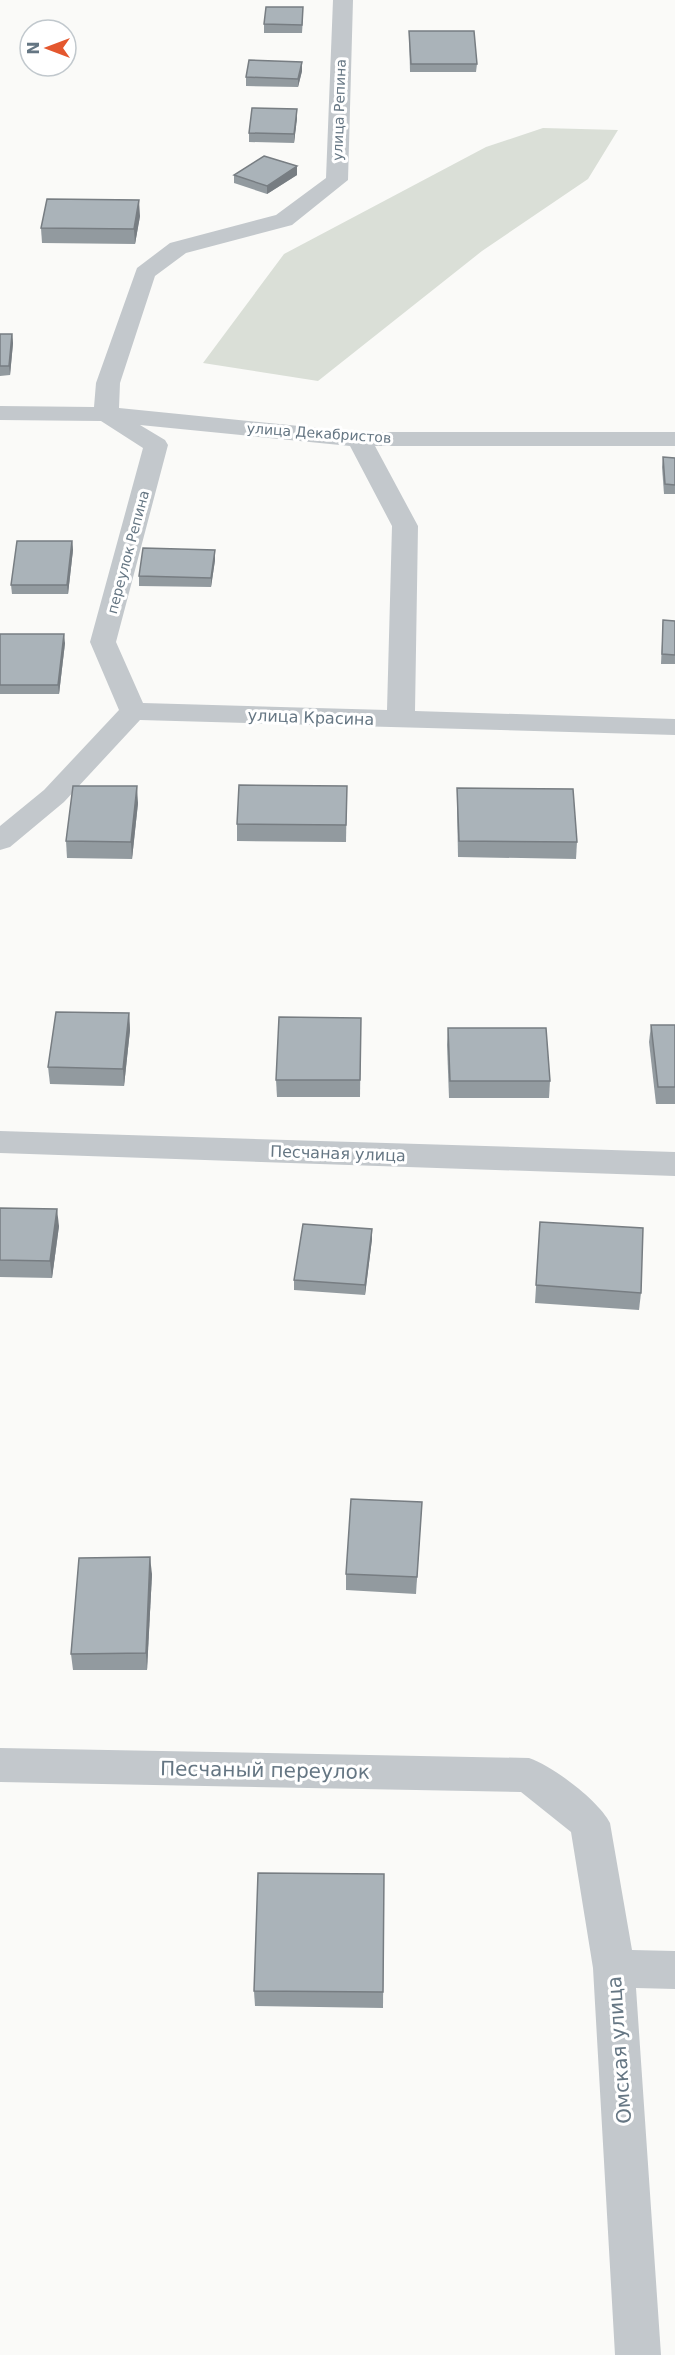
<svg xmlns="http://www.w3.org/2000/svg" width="675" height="2355" font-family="'DejaVu Sans',sans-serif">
	<rect width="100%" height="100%" fill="#fafaf8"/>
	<polygon fill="#dadfd7" points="543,128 618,130 588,179 482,251 318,381 203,363 284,254 486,147"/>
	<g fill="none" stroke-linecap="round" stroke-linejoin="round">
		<g fill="#c3c8cc" fill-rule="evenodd">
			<path d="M 333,0 L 353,0 L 348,180 L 292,225 L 186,253 L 155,276 L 120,383 L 119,408 L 359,432 L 675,432 L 675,446 L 375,446 L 418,526 L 415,711 L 675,719 L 675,735 L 140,720 L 64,802 L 10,847 L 0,850 L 0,826 L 44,790 L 119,710 L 90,642 L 143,448 L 101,421 L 0,420 L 0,406 L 94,407 L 96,383 L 137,268 L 170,243 L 276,215 L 326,178 ZM 140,425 L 350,446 L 392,526 L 387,710 L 143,703 L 116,642 L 168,445 L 165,440 Z"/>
			<polygon points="0,1131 675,1152 675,1176 0,1153"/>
			<path d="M 0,1748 L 529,1758 C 553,1766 599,1801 610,1823 L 632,1950 L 675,1951 L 675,1989 L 636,1988 L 661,2355 L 615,2355 L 593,1968 L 571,1832 L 521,1792 L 0,1782 Z"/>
		</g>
	</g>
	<g fill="#929a9f">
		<polygon points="303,16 302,33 264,33 264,24"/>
		<polygon points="409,31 477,64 476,72 410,72"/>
		<polygon points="302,71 298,87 246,86 246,77"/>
		<polygon points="297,118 294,143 249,142 249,133"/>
		<polygon points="297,166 297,175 267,194 234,183 234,175"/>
		<polygon points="140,216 135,244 42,243 41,228"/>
		<polygon points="0,334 12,334 13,343 10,375 0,376"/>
		<polygon points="663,457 675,458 675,494 664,494 662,467"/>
		<polygon points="72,541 73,550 68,594 12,594 11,585"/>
		<polygon points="215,560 211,587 139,586 139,576"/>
		<polygon points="663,620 675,621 675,664 661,664"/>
		<polygon points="0,634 65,643 59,694 0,694"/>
		<polygon points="347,786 346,842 237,841 237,824"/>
		<polygon points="457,788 577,842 576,859 458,857 457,805"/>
		<polygon points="138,803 132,859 67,858 66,841"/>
		<polygon points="129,1013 130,1030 124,1086 50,1084 48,1067"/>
		<polygon points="361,1018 360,1097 277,1097 276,1080"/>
		<polygon points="651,1025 675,1025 675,1104 656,1104 649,1042"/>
		<polygon points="448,1028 550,1081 549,1098 449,1098 447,1045"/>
		<polygon points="0,1208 59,1226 52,1278 0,1277"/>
		<polygon points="540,1222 641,1293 639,1310 535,1303"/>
		<polygon points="372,1229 372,1239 365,1295 294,1290 294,1280"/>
		<polygon points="422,1502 416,1594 346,1590 346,1574"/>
		<polygon points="152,1574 147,1670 73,1670 71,1654"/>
		<polygon points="384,1874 383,2008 255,2006 254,1991"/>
	</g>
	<g fill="#777d82">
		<polygon points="302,62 302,71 298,87 298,79"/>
		<polygon points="297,109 297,118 294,143 294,134"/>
		<polygon points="297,166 297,175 267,194 267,186"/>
		<polygon points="139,200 140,216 135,244 134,229"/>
		<polygon points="12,334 13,343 10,375 9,366"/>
		<polygon points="72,541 73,550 68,594 67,585"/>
		<polygon points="215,550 215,560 211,587 211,578"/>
		<polygon points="64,634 65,643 59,694 58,685"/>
		<polygon points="137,786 138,803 132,859 131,842"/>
		<polygon points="129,1013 130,1030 124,1086 123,1069"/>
		<polygon points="57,1209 59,1226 52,1278 50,1261"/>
		<polygon points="372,1229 372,1239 365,1295 365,1285"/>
		<polygon points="150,1557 152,1574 147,1670 146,1653"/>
	</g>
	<g fill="#aab3b9" stroke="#777d82" stroke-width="1.5">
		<polygon points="266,7 303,7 302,25 264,24"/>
		<polygon points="409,31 474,31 477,64 411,64"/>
		<polygon points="249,60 302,62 298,79 246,77"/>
		<polygon points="252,108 297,109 294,134 249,133"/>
		<polygon points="264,156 297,166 267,186 234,175"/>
		<polygon points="47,199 139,200 134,229 41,228"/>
		<polygon points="0,334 12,334 9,366 0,366"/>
		<polygon points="663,457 675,458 675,485 665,484"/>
		<polygon points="17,541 72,541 67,585 11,585"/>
		<polygon points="143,548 215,550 211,578 139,576"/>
		<polygon points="663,620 675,621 675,655 662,654"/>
		<polygon points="0,634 64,634 58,685 0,685"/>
		<polygon points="239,785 347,786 346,825 237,824"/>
		<polygon points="73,786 137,786 131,842 66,841"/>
		<polygon points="457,788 573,789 577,842 459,841"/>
		<polygon points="56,1012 129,1013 123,1069 48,1067"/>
		<polygon points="279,1017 361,1018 360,1080 276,1080"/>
		<polygon points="651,1025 675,1025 675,1087 658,1087"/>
		<polygon points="448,1028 546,1028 550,1081 450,1081"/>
		<polygon points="0,1208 57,1209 50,1261 0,1260"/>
		<polygon points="540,1222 643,1228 641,1293 536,1285"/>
		<polygon points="303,1224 372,1229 365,1285 294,1280"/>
		<polygon points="351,1499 422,1502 417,1577 346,1574"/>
		<polygon points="150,1557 146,1653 71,1654 79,1558"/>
		<polygon points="258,1873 384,1874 383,1992 254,1991"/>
	</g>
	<g text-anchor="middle" stroke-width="6" stroke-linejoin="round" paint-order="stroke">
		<g font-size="14" fill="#657683" stroke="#fff">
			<text transform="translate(339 110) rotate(-88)" y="5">улица Репина</text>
			<text transform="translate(319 433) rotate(4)" y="5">улица Декабристов</text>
			<text transform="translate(128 552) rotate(-75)" y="5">переулок Репина</text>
		</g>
		<g font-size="16" fill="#657683" stroke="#fff">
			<text transform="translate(311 717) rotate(2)" y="6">улица Красина</text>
			<text transform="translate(338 1153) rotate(2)" y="6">Песчаная улица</text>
		</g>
		<g font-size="20" fill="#657683" stroke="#fff">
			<text transform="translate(265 1770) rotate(1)" y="7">Песчаный переулок</text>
			<text transform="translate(619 2050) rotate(-94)" y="7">Омская улица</text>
		</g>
	</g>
	<g transform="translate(48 48) rotate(270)"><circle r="28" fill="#ffffff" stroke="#c1c8cd" stroke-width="1.5"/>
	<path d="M0-4.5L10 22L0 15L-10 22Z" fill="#e4572e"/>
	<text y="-9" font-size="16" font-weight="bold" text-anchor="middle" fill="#657683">N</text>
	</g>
</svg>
